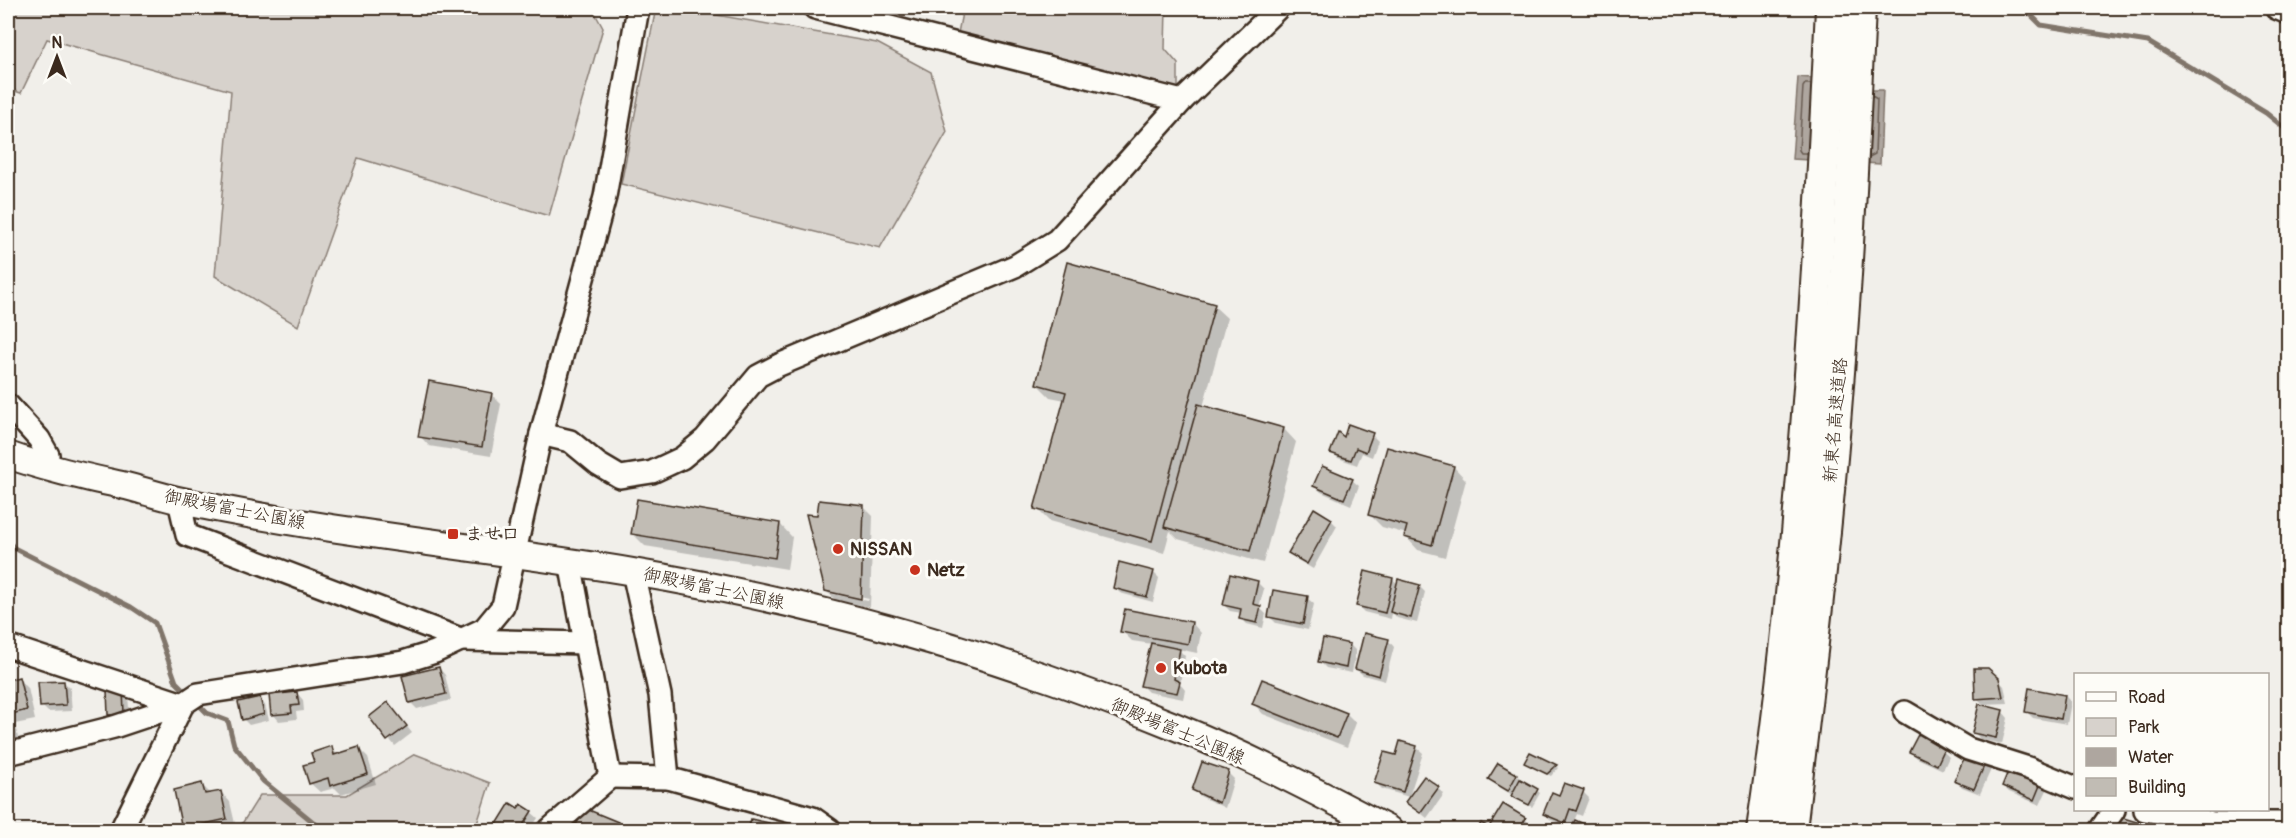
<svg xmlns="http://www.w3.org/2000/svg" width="2296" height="838" font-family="Pangolin,'Klee One',sans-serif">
	<rect width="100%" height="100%" fill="#f1efea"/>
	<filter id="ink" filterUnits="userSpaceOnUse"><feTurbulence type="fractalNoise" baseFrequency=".0167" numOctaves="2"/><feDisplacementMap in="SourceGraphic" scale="12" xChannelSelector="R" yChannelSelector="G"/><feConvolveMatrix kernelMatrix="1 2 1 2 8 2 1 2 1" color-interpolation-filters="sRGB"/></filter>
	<g filter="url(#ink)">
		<g fill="#d7d2cc" stroke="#897e75" stroke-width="1.5">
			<polygon points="8,8 592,8 603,28 549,216 358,158 298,326 215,276 231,91 47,39 21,93 8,89"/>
			<polygon points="656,8 676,8 877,43 931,72 947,132 880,248 621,184"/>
			<polygon points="963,8 1166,8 1165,49 1178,64 1178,89 958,33"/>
			<polygon points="415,754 490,783 475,830 238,830 260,795 347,795"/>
		</g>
		<polygon fill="#aea69f" stroke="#80746b" stroke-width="1.5" points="1798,77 1865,82 1865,90 1883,90 1880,164 1792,159"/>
		<g fill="#0003" fill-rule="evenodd">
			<polygon points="1214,306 1227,318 1203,407 1284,429 1296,442 1263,563 1178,539 1170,531 1164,553 1049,521 1036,508 1065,400 1050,397 1037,384"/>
			<polygon points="491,394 501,404 491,456 429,446 420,436"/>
			<polygon points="1372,435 1378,441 1372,457 1362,453 1357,465 1338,458 1332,452 1344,440"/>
			<polygon points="1454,467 1466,480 1445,557 1418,550 1406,537 1407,534 1382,527 1369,514"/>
			<polygon points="1352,480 1359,486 1351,505 1321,492 1315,486"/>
			<path d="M 863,506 L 873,516 L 870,607 L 836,600 L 826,591 L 818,517 ZM 832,591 L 869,599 L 868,601 L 832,594 Z"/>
			<polygon points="1331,520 1337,526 1313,569 1296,559 1290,553"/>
			<polygon points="780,524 792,537 787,569 645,546 632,533"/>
			<polygon points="1153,572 1159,578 1153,602 1120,593 1114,587"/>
			<polygon points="1393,579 1398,585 1419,586 1425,592 1417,623 1397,618 1392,612 1391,619 1364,612 1358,606"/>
			<polygon points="1258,583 1264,589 1259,607 1266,614 1263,628 1247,624 1241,618 1242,613 1230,611 1224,605"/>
			<polygon points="1307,598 1314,604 1308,630 1276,623 1270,617"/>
			<polygon points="1192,623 1201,633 1197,653 1178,649 1185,656 1180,684 1185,690 1183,699 1148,692 1142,686 1152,644 1132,641 1122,631"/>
			<polygon points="1388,640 1394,647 1385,681 1363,675 1356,669"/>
			<polygon points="1350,645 1356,651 1352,673 1326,668 1320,662"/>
			<polygon points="439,668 445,675 451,700 417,709 410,702"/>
			<polygon points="1988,669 2004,686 2008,703 1983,704 1977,698"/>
			<polygon points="19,679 28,688 35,720 15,724 21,752 8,754 8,681"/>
			<polygon points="64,682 70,688 72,711 48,712 42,706"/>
			<polygon points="108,691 128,696 130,720 116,720 110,714"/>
			<polygon points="297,693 303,700 304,711 296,712 297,719 279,721 273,714"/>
			<polygon points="2065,696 2071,702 2067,724 2033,718 2027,712"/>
			<polygon points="259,699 265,705 269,720 249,725 243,719"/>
			<polygon points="1254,704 1347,714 1356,723 1347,747 1263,714"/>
			<polygon points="394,710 412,733 395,746 371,717"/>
			<polygon points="2002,711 2008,718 2002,744 1980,739 1974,732"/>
			<polygon points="1921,731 1946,745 1943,751 1949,757 1943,770 1917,758 1911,752"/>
			<polygon points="1416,747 1423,753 1409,797 1382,789 1376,783"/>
			<polygon points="331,748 338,755 359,749 368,758 376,784 341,794 335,788 320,792 310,783 316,763"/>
			<polygon points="1969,751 1993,765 1980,794 1962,787 1956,781"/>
			<polygon points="1529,765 1556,766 1558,768 1551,776"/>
			<polygon points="1228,773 1234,779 1225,808 1200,796 1194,790"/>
			<polygon points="1516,775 1540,793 1532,807 1496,785 1490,779"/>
			<polygon points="1425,778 1444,794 1427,818 1407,802"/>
			<polygon points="2041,784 2047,790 2040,805 2009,792 2003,786"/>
			<polygon points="202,785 211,794 221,792 230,802 236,828 225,830 186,830 184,828"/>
			<polygon points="1583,792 1589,798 1582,816 1577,814 1574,821 1593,830 1572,830 1573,829 1551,820 1545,814"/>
			<polygon points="518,810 531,812 538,818 530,830 505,830 498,824"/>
			<polygon points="584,810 617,824 623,830 576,830"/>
			<polygon points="1525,819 1531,825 1528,830 1478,830 1482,825 1490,829"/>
			<polygon points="2121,819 2149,828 2152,830 2117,830"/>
			<polygon points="752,821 769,825 774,830 750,830"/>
		</g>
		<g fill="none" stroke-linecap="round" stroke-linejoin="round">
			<g stroke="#695c52" stroke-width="1.5">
				<polyline points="1807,153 1801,153 1799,150 1803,87 1805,84 1811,84"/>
				<polyline points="1869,157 1875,154 1877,99 1872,96"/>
			</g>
			<g stroke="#80746b" stroke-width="5">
				<polyline points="2024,8 2041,25 2148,42 2266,113 2288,131"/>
				<polyline points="8,541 14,548 131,607 155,623 176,682 189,695"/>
				<polyline points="196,702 207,713 228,721 234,745 263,781 323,830"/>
			</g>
		</g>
		<g fill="#c1bcb4" stroke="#3b2a1e" stroke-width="1.5">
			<polygon points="1067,262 1215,304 1152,541 1034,509 1066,392 1036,384"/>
			<polygon points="429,381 492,393 482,447 418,437"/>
			<polygon points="1198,404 1284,428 1250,551 1164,527"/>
			<polygon points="1348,424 1373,433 1366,452 1356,448 1351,460 1330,453 1338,432 1344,437"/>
			<polygon points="1387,447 1454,466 1432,545 1404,537 1407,526 1368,515"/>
			<polygon points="1322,466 1353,479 1344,499 1313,486"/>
			<polygon points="637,499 780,523 775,558 631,534"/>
			<polygon points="819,500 864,505 861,599 825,591 806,514 817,515"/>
			<polygon points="1314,508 1332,519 1307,564 1288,553"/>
			<polygon points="1119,562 1154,571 1147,597 1113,588"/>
			<polygon points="1365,571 1393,578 1385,613 1356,606"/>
			<polygon points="1230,574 1258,581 1253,604 1261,606 1257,623 1239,619 1241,609 1223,605"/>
			<polygon points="1398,579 1420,585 1411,618 1390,612"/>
			<polygon points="1273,590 1308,596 1303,624 1268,617"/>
			<polygon points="1125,609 1192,622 1188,644 1120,632"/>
			<polygon points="1364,633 1389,639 1379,676 1355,669"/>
			<polygon points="1323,638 1350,644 1346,668 1318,662"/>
			<polygon points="1151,643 1180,649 1174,679 1180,682 1177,693 1140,686"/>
			<polygon points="439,667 446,694 409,703 402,676"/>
			<polygon points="1974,668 1988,668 1999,678 2003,697 1975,699"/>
			<polygon points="19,677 27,710 8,715 8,680"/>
			<polygon points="1262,679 1347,713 1337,738 1252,704"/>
			<polygon points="64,681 66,705 40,707 38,682"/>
			<polygon points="2029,688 2065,695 2061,719 2025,712"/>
			<polygon points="123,689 124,714 108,715 107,690"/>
			<polygon points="297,692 299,705 291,706 292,713 271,715 269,695"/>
			<polygon points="260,697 264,714 242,720 238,702"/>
			<polygon points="388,702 407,726 387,741 369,717"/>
			<polygon points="1979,704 2003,710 1996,738 1972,733"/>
			<polygon points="1921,729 1940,738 1937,746 1944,750 1937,765 1909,752"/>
			<polygon points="1400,741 1417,746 1403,792 1374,783 1384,752 1396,755"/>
			<polygon points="332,746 334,755 359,747 368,774 330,786 328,778 309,784 303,765 314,762 311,753"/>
			<polygon points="1968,749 1988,757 1974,789 1954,781"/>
			<polygon points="1530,752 1557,765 1547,774 1524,763"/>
			<polygon points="1202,762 1229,771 1219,803 1192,790"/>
			<polygon points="1498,763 1517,774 1508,791 1488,779"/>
			<polygon points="2009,769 2041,783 2034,800 2002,786"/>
			<polygon points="1424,776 1439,787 1420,813 1405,802"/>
			<polygon points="1520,779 1538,789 1529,805 1511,796"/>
			<polygon points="202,783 205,794 221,791 227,819 182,829 174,790"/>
			<polygon points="1564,783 1584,790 1576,811 1570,809 1565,823 1543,814 1552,792 1559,795"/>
			<polygon points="510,803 518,808 521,804 532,811 520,830 506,830 497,824"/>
			<polygon points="1503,804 1526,818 1519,830 1477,830 1481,823 1489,827"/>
			<polygon points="584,808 618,822 614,830 574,830"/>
			<polygon points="2120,817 2150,826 2148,830 2116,830"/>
			<polygon points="751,819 769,823 767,830 748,830"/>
			<polygon points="1575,820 1597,830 1570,830"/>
			<polygon points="2163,825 2191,829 2191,830 2162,830"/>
		</g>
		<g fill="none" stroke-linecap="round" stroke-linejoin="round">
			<defs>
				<g id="minor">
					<polyline points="815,8 1182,101"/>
					<polyline points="2276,8 2288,13"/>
					<polyline points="8,405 39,439 48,455 44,467"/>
					<polyline points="541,434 570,441 598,464 620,477 652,472 682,458 705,439 758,376 779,365 1015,266 1057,240 1182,101 1278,8"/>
					<polyline points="179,501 187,535 463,640 585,643"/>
					<polyline points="633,572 660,695 668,778"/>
					<polyline points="8,646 183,704"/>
					<polyline points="1905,712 1968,749 2028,768 2076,788"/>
					<polyline points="8,754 114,727 183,704"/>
					<polyline points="610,777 668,778 813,818 830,830"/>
					<polyline points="2145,810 2213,823 2288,823"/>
					<polyline points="121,830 183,704 198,694 403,662 435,652 484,629 503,606 541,434 605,197 638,8"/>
					<polyline points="549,830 610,777 570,562"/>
					<polyline points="2100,830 2114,810"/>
				</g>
				<path id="major" d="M 8,455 C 47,469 86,477 126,486 C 145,491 163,497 182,501 C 331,533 483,547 633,572 C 817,603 1001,655 1174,726 C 1248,756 1319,793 1389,830"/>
				<g id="highway">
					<path d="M 1762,830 C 1802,558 1818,282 1831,8"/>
					<path d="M 1791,830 C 1808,686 1826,542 1837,397 C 1848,267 1854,138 1860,8"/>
				</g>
			</defs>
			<use href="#minor" stroke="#3b2a1e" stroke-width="26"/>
			<use href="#major" stroke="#3b2a1e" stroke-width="30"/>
			<use href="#highway" stroke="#3b2a1e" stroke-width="34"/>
			<use href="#minor" stroke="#fdfcf7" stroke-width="21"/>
			<use href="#major" stroke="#fdfcf7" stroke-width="26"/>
			<use href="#highway" stroke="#fdfcf7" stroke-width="30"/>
		</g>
	</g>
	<g fill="#c8321e" stroke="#fdfcf7" stroke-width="2">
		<rect x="447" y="528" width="12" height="12" rx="3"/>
		<circle cx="838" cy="549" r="6"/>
		<circle cx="915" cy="570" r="6"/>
		<circle cx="1161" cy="668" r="6"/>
	</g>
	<g text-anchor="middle" stroke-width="6" stroke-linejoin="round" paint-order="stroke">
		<g font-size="18" fill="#3b2a1e" stroke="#fdfcf7">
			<text transform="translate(1835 420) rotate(-85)" y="6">新東名高速道路</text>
			<text transform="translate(235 509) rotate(11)" y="6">御殿場富士公園線</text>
			<text transform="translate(714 588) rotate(12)" y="6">御殿場富士公園線</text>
			<text transform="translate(1178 731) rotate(23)" y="6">御殿場富士公園線</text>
		</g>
		<g font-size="18" font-weight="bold" fill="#3b2a1e" stroke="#fdfcf7" text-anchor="start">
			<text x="465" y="540">ませ口</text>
			<text x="850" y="555">NISSAN</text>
			<text x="927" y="576">Netz</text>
			<text x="1173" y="674">Kubota</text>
		</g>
	</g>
	<rect width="2296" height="838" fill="none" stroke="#fdfcf7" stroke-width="30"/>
	<rect x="15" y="15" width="2266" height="808" fill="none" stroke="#3b2a1e" stroke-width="2" filter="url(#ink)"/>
	<rect x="2074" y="673" width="195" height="138" fill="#fdfcf7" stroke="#afa8a0" stroke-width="1.5"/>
	<rect x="2086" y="692" width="30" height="9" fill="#fdfcf7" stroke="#afa8a0" stroke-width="1.5"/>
	<text x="2128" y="703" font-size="18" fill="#3b2a1e">Road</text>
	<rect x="2086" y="718" width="30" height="18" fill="#d7d2cc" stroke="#afa8a0" stroke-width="1.5"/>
	<text x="2128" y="733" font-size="18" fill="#3b2a1e">Park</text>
	<rect x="2086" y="748" width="30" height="18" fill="#aea69f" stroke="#afa8a0" stroke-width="1.5"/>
	<text x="2128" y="763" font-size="18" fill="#3b2a1e">Water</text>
	<rect x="2086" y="778" width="30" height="18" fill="#c1bcb4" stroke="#afa8a0" stroke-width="1.5"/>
	<text x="2128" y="793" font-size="18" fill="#3b2a1e">Building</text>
	<g transform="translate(57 57)" stroke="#fdfcf7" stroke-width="4.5" paint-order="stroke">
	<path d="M0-4.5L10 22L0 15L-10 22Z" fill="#3b2a1e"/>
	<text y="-9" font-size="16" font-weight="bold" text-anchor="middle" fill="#3b2a1e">N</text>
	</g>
</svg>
